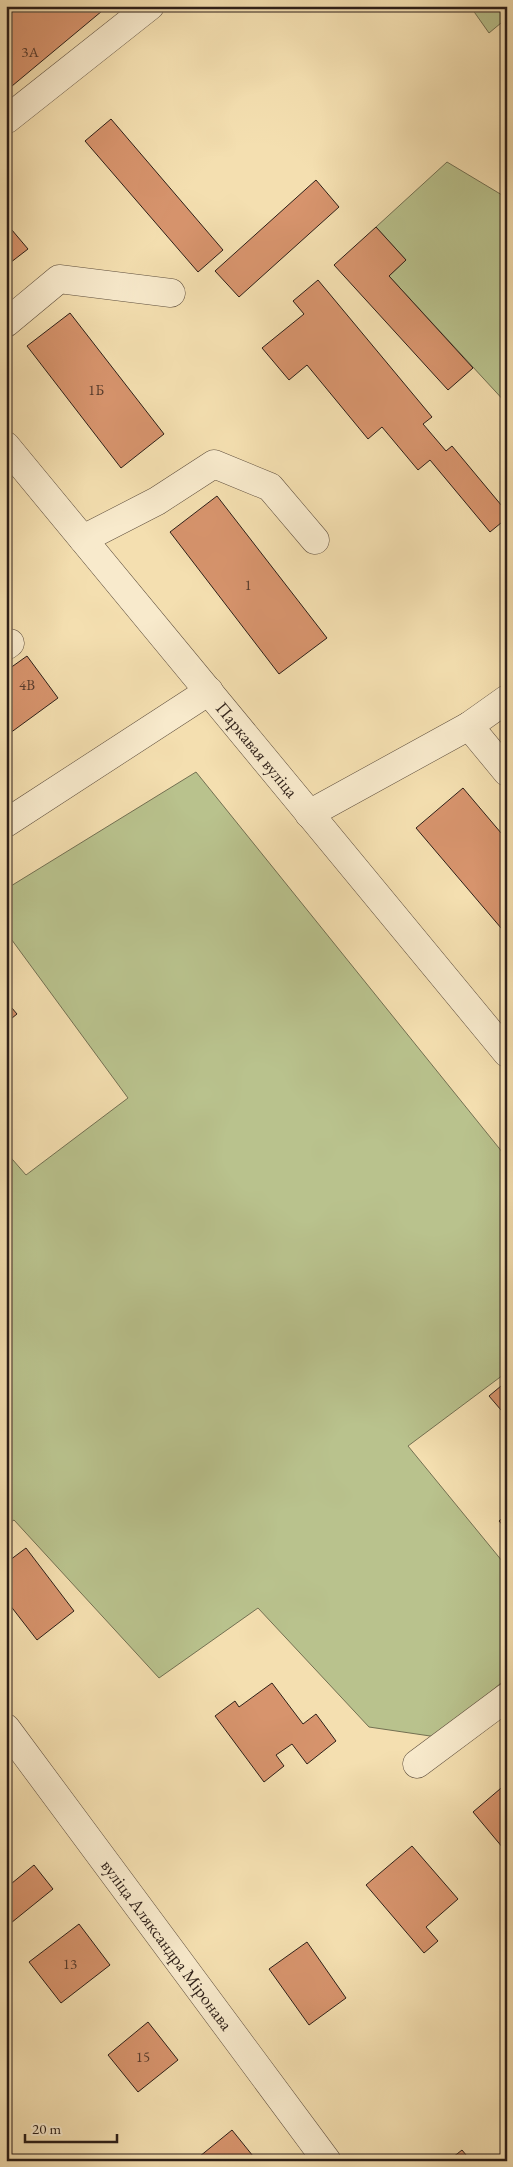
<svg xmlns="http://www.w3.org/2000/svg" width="513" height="2167" font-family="'EB Garamond',serif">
	<rect width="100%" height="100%" fill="#f4dfb0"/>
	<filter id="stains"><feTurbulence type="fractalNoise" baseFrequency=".004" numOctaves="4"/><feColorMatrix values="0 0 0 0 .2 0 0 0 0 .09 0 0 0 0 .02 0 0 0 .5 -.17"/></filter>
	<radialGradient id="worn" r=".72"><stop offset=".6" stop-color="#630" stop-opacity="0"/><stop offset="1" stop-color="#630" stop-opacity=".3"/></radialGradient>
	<g fill="#b9c28d" stroke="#737052">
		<polygon points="470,6 507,6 507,18 489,33"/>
		<polygon points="447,162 507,198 507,404 389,276 406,260 376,227"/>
		<polygon points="196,772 507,1158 507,1372 408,1446 507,1567 507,1678 437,1737 369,1727 258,1608 159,1678 14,1520 6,1525 6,1152 26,1175 128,1098 6,932 6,889"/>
	</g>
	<g fill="#d7946d" stroke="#2d1f18">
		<polygon points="15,6 108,6 6,91 6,13"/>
		<polygon points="111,119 223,250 198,272 85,141"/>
		<polygon points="316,180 339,207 239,297 215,271"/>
		<polygon points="6,223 28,249 6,266"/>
		<polygon points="376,227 406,260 389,276 473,368 448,390 334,265"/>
		<polygon points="318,280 432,417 423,424 446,451 452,446 507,512 507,518 490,532 430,460 418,470 382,427 368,439 307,365 289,380 262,348 304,314 293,301"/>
		<polygon points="70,313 164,434 121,468 27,346"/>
		<polygon points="217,496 327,638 279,674 170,532"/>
		<polygon points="27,656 58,698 6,736 6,671"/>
		<polygon points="463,788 507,840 507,935 416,828"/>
		<polygon points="6,1001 17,1014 6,1023"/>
		<polygon points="507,1381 507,1417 489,1396"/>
		<polygon points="507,1514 507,1530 499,1521"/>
		<polygon points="26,1548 74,1611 37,1640 6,1600 6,1563"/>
		<polygon points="272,1683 303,1724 316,1714 336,1741 307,1764 292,1744 276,1755 284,1766 264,1782 215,1716 235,1701 239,1707"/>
		<polygon points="507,1783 507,1844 503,1848 473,1812"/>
		<polygon points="412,1846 458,1899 426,1927 438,1941 424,1953 366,1885"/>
		<polygon points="34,1865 53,1889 6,1927 6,1888"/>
		<polygon points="79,1924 110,1965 61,2003 29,1962"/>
		<polygon points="307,1942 346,1998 309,2025 269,1969"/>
		<polygon points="148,2022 178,2060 138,2092 108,2055"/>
		<polygon points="232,2130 257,2161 194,2161"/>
		<polygon points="462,2150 471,2161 448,2161"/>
	</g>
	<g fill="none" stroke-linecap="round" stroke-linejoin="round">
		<defs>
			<g id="minor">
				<polyline points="6,120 150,6"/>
				<polyline points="6,323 59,279 171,293"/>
				<path id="s1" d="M 6,446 L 507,1053"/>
				<polyline points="83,539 157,501 214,464 270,487 315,540"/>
				<polyline points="6,646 10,643"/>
				<polyline points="469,726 507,772"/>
				<polyline points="309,814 469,726 507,699"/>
				<polyline points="6,823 209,691"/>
				<path id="s2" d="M 6,1728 L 327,2161"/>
				<polyline points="417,1764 507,1697"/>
			</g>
		</defs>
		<use href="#minor" stroke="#5f4f3e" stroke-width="29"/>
		<use href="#minor" stroke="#f8eacc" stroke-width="28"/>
	</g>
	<g text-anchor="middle" stroke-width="5" stroke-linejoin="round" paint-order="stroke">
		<g font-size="15" fill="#583c2d">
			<text x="30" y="57">3А</text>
			<text x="96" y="395">1Б</text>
			<text x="248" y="590">1</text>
			<text x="27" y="690">4В</text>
			<text x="70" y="1969">13</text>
			<text x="143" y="2062">15</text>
		</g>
		<g font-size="18" fill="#2d1f18" stroke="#f8eacc">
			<text dy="6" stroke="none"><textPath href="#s1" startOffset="394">Паркавая вуліца</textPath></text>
			<text dy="6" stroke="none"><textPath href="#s2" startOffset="270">вуліца Аляксандра Міронава</textPath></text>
		</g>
	</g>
	<rect width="513" height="2167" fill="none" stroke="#f4dfb0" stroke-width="25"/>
	<rect x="8" y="8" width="498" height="2152" fill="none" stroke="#2d1f18" stroke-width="2.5"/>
	<rect x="12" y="12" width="488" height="2142" fill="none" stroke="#2d1f18"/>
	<path d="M25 2134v8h92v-8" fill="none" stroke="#2d1f18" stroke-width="2.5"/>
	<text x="32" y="2134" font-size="15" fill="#2d1f18" stroke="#f8eacc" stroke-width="4" paint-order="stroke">20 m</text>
	<rect width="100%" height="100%" filter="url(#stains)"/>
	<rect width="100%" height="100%" fill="url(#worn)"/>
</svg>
